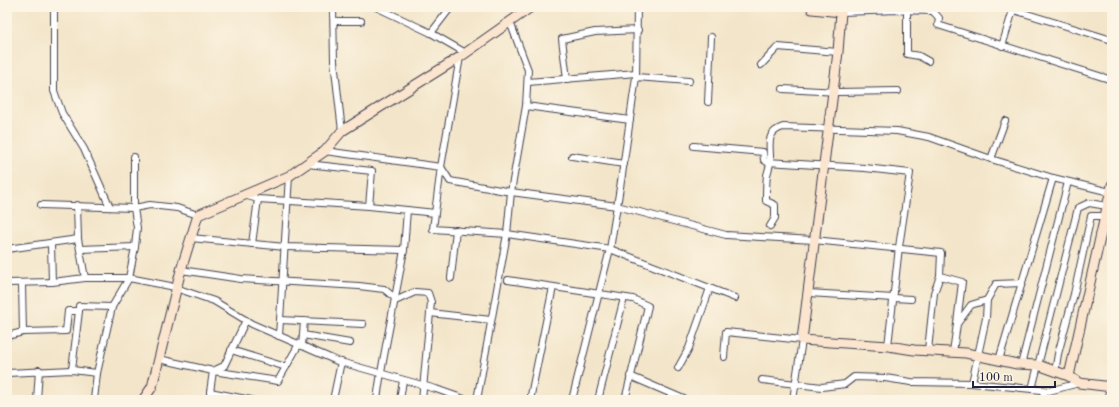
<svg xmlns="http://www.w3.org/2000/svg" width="1119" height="407" font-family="'Old Standard TT',serif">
	<rect width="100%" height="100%" fill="#fcf5e5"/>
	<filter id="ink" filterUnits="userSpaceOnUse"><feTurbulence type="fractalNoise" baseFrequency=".025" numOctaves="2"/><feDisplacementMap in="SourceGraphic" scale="8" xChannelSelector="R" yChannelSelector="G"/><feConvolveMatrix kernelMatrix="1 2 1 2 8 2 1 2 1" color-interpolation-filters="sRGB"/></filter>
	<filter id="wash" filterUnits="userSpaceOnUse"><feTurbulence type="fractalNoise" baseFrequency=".012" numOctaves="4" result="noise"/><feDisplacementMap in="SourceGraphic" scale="16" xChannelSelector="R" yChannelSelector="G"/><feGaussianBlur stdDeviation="0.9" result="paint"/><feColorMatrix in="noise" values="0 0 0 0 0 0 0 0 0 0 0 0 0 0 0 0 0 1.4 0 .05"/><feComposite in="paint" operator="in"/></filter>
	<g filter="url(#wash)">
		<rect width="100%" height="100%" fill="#f3e5c9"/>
	</g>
	<g filter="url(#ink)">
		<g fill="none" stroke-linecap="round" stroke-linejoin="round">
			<defs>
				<g id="street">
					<polyline points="54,7 54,91 62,113 84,149 110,207"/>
					<polyline points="333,7 334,61 342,131"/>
					<polyline points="376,7 431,33"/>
					<polyline points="451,7 431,33 464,52"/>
					<polyline points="844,7 841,12 899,10 933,11"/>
					<polyline points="934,7 933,11 939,18 938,25 1112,80"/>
					<polyline points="1004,7 1112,40"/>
					<polyline points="907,10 907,54 919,56 928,61"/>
					<polyline points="334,21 361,21"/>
					<polyline points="510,22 528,70 526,106 511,192 617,206 726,235 814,240 941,253 940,276 934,293 928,350"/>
					<polyline points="1002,46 1014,7"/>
					<polyline points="761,65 778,47 838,52"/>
					<polyline points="636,77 689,81"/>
					<polyline points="567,79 562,39 595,32 638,30"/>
					<polyline points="528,82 636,73"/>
					<polyline points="783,89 838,92 898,91"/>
					<polyline points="708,102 711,37"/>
					<polyline points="526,106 630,120"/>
					<polyline points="694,146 763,152 764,160 767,162 865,168 910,173 899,247 888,346"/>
					<polyline points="325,151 441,167 460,57"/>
					<polyline points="572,156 624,164"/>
					<polyline points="991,159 1005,121"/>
					<polyline points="307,164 372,171 369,206"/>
					<polyline points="244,195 258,199 369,206 435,213 441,167 450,181 511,192 507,234 477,400"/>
					<polyline points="41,205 134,208 150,205 177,208 198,215"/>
					<polyline points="77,205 78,239"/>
					<polyline points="435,213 433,229 507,234 610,249 735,298"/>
					<path d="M 770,226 L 775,218 L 775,205 L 766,201 C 766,192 766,183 767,175 C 768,171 770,166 770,162 C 771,147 764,133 783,127 L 897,131 L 929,137 L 991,159 L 1053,178 L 1110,192"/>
					<polyline points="191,238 285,247 404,250 407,210"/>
					<polyline points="51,244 52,282"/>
					<polyline points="252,244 258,199"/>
					<polyline points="7,249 78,239 85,278"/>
					<polyline points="80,249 135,247"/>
					<path d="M 181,270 L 241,279 L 359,286 L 384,289 L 395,298 C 389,332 381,366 377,400"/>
					<polyline points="940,276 962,282 957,323"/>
					<polyline points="451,278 456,230"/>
					<polyline points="508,280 633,299 648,306 625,400"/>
					<polyline points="7,283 52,282 85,278 129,278 170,286 214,301 252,324 337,361 436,389 467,400"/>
					<polyline points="22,284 23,332"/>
					<polyline points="808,293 911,299"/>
					<polyline points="395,298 404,250"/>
					<polyline points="395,301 415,292 428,293 431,302 422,400"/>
					<polyline points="430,313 491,320"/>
					<polyline points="280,320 363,324"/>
					<polyline points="303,335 350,343"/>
					<polyline points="7,336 23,332 66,331 68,311 79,311 79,306 112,307"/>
					<polyline points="279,336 289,176"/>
					<polyline points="302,346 304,321"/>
					<polyline points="231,350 286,367"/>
					<polyline points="953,352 957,324 971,305 987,300 996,284 1022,283"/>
					<polyline points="724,357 726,332 802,340 793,400"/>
					<polyline points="159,359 213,371 278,381 299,344"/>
					<polyline points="999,360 1053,178"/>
					<polyline points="1021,365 1068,182"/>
					<polyline points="678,368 689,348 710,288"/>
					<polyline points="72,370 79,311"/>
					<polyline points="1055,372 1058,354 1074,294 1091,216 1104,216"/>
					<polyline points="7,373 72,370 97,373"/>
					<polyline points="630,376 686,400"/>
					<polyline points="762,380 822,387 845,384 854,377 885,378 911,382 972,383 1032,389 1078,208 1089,203 1107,206"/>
					<polyline points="972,383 986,318 987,300"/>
					<polyline points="1032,389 1049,391 1079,383"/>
					<polyline points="210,392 251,400"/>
					<polyline points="37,400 39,370"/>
					<polyline points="94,400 97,373 112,307 129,278 135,247 137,228 134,208 134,157"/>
					<polyline points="211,400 210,392 213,371 224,366 246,320"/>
					<polyline points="333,400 341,362"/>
					<polyline points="400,400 403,380"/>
					<polyline points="530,400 553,287"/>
					<polyline points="572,400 610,249 622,175 636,77 637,7"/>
					<polyline points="598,400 624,298"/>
					<polyline points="1041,400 1045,391"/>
					<polyline points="1107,400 1112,379"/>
				</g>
				<g id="secondary">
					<polyline points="812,7 812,9 841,12 838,52 802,340 888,346 914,350 966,353 1017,364 1038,365 1069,376 1079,383 1112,387"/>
					<polyline points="1069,376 1112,185"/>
					<polyline points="143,400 152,387 181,270 198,215 289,176 325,151 342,131 460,57 531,7"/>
				</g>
			</defs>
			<use href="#street" stroke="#413f50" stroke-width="8"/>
			<use href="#secondary" stroke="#413f50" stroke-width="11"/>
			<use href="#street" stroke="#fff" stroke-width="6"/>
			<use href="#secondary" stroke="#fbe5cf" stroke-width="9"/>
		</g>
	</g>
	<rect width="1119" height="407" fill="none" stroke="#fcf5e5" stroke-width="24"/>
	<path d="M973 381v6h82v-6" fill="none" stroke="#22223b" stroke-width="2"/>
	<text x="979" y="381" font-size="12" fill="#22223b" stroke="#fcf5e5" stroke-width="3" paint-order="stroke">100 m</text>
</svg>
